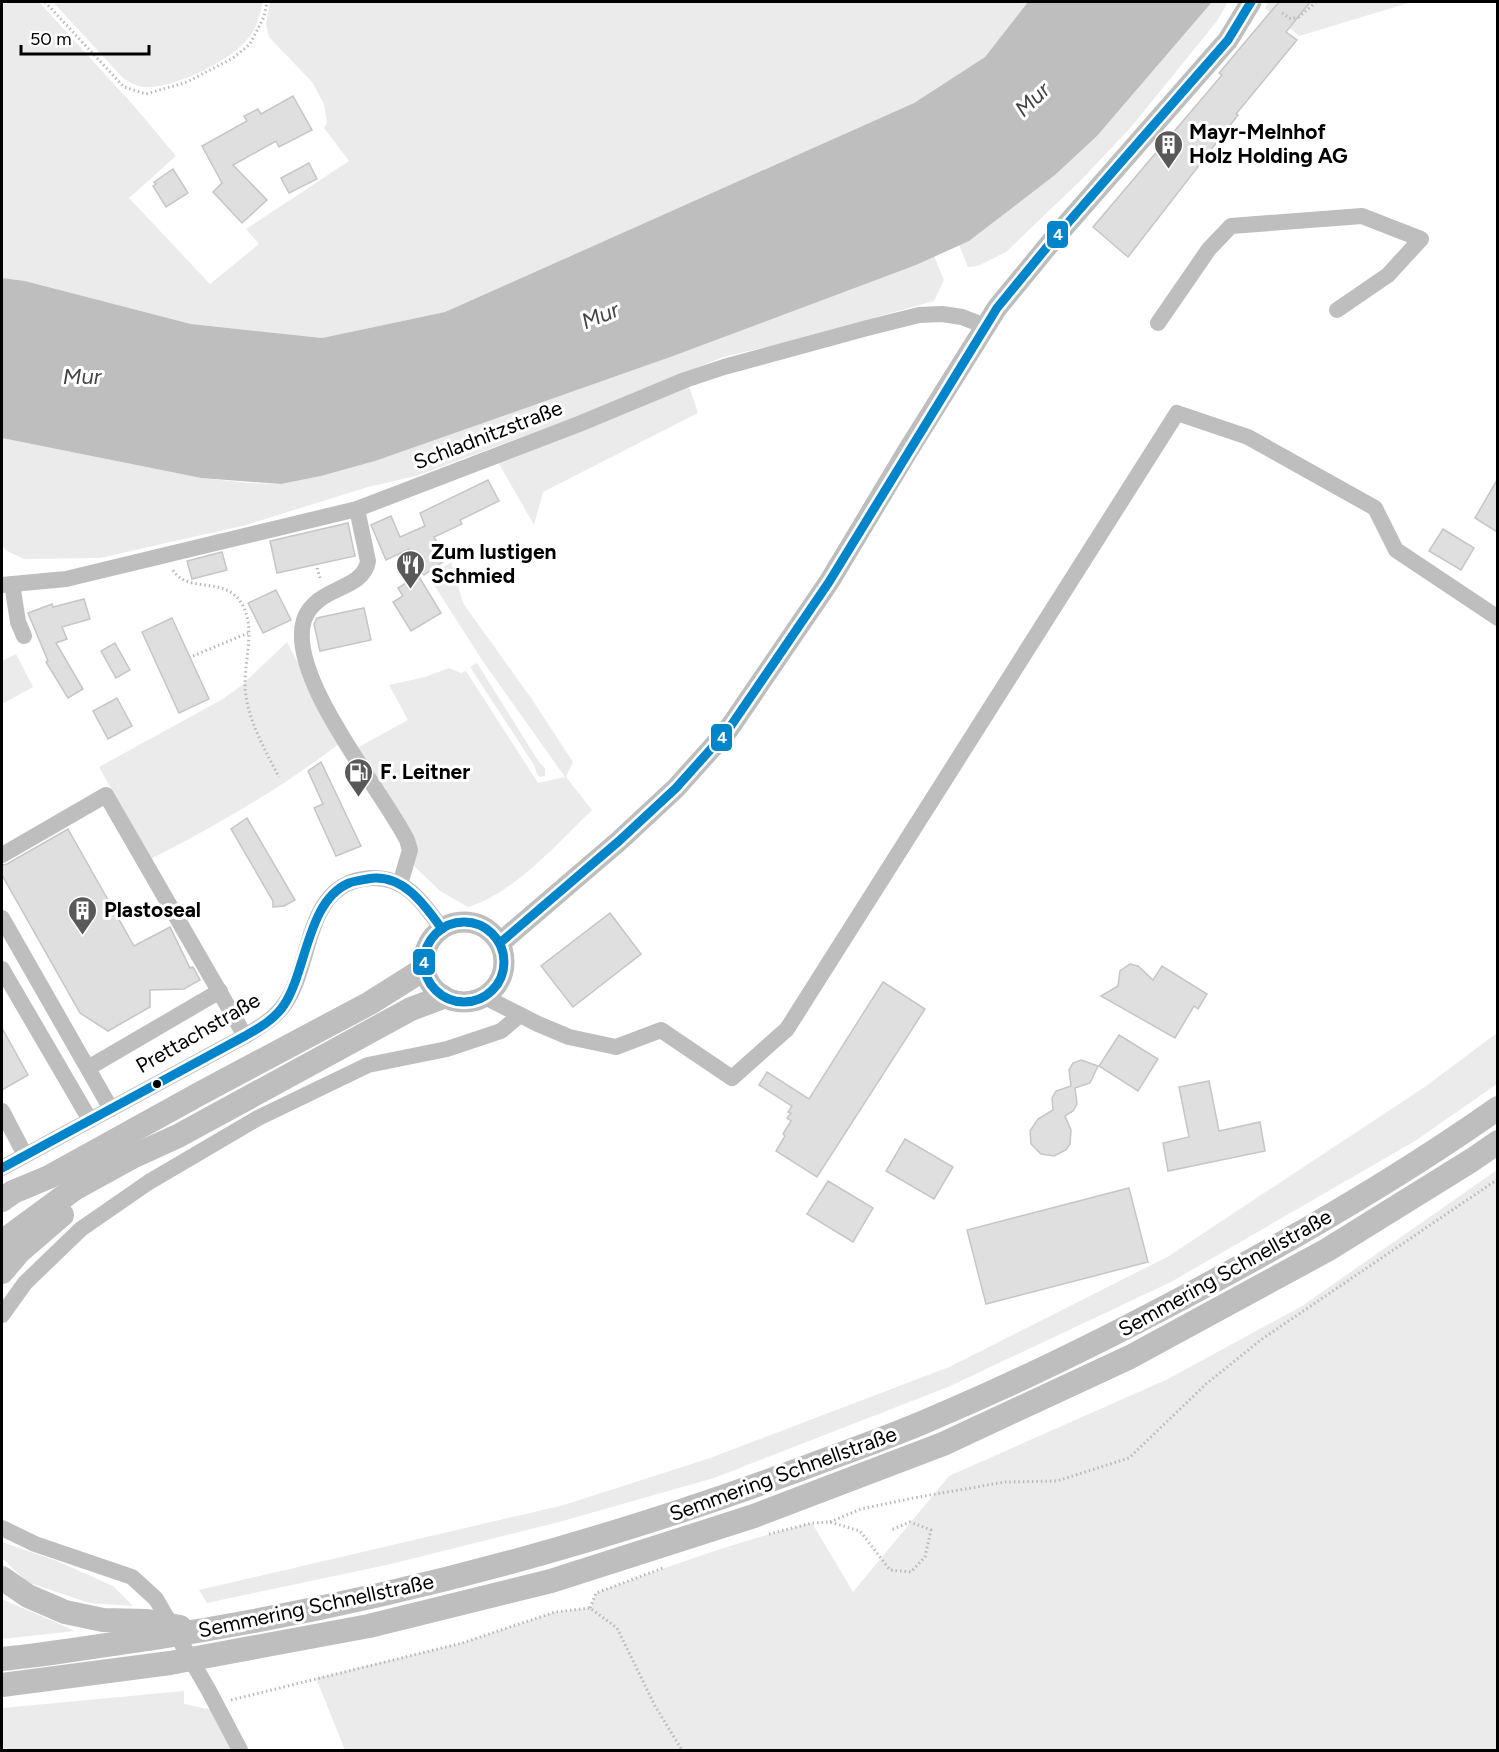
<svg xmlns="http://www.w3.org/2000/svg" width="1499" height="1752" font-family="Figtree,sans-serif">
	<rect width="100%" height="100%" fill="#fff"/>
	<g fill="#ebebeb">
		<polygon points="2,2 39,2 134,106 176,156 129,198 210,284 259,244 246,229 349,161 324,128 327,123 324,104 312,82 269,37 266,24 270,2 1028,2 985,57 914,103 445,312 322,338 191,324 25,281 2,278"/>
		<path d="M 53,2 L 263,2 C 260,14 258,25 250,36 C 234,59 177,87 149,87 C 139,88 131,83 123,78 Z"/>
		<polygon points="1212,2 1228,2 1217,21 1132,126 1083,178 1006,252 978,266 968,267 959,245 969,241 1055,175 1097,136"/>
		<polygon points="1268,2 1412,2 1299,36 1265,8"/>
		<polygon points="934,256 944,280 934,301 775,345 723,357 595,410 416,476 368,487 246,525 100,558 24,559 7,551 2,545 2,438 201,478 249,483 281,484 321,476 375,461 916,265"/>
		<polygon points="689,386 698,413 543,492 534,525 498,462"/>
		<path d="M 451,562 L 463,603 L 531,698 L 573,762 L 566,777 L 592,810 C 558,843 513,894 468,907 L 440,891 L 415,867 L 355,749 L 408,720 L 389,685 L 425,677 L 449,668 L 461,673 L 466,671 L 538,783 L 565,777 L 482,660 L 429,577 Z"/>
		<path d="M 287,642 L 340,743 C 282,788 217,825 151,859 L 99,767 L 221,700 L 241,686 Z"/>
		<polygon points="16,654 33,687 2,704 2,661"/>
		<polygon points="477,663 539,762 545,768 545,776 540,777 537,774 534,765 470,667"/>
		<polygon points="1497,1033 1497,1084 1415,1141 1171,1282 948,1387 714,1478 559,1522 391,1564 207,1603 199,1590 564,1505 710,1458 949,1367 1169,1256 1426,1086"/>
		<path d="M 1497,1170 L 1497,1750 L 345,1750 L 316,1678 L 462,1643 L 555,1612 L 590,1608 L 596,1593 C 667,1567 738,1541 812,1523 L 853,1592 L 949,1476 L 1168,1379 L 1302,1306 Z"/>
		<polygon points="2,1542 57,1561 113,1586 133,1606 89,1603 27,1582 2,1558"/>
		<polygon points="2,1599 75,1631 2,1639"/>
		<polygon points="184,1691 184,1704 218,1711 240,1750 2,1750 2,1708"/>
	</g>
	<polygon fill="#bebebe" points="1028,2 1212,2 1097,136 1055,175 969,241 916,265 673,356 375,461 321,476 281,484 201,478 2,438 2,278 25,281 191,324 322,338 445,312 914,103 985,57"/>
	<g fill="#dfdfdf" stroke="#c6c6c6" stroke-width="1.5">
		<polygon points="1279,2 1310,2 1286,32 1297,40 1236,114 1238,115 1128,257 1093,227 1222,75 1219,73"/>
		<polygon points="293,96 312,130 279,147 276,141 233,165 267,200 242,223 213,192 222,183 202,146 247,121 244,116 258,109 261,114"/>
		<polygon points="309,163 317,179 289,193 281,178"/>
		<polygon points="173,169 188,193 166,207 153,186 156,184 154,182"/>
		<polygon points="488,480 499,501 460,520 462,524 434,537 447,559 424,575 409,549 386,560 371,525 391,516 400,537 425,526 420,513"/>
		<polygon points="1497,480 1497,532 1475,518"/>
		<polygon points="348,523 355,556 277,573 270,541"/>
		<polygon points="1443,529 1474,548 1461,570 1429,551"/>
		<polygon points="222,552 227,570 192,579 187,561"/>
		<polygon points="418,575 441,613 411,631 393,602 403,596 398,588"/>
		<polygon points="276,590 291,620 263,633 248,603"/>
		<polygon points="84,599 90,619 62,627 67,639 56,643 83,689 68,698 46,662 48,661 28,613 52,604 53,607"/>
		<polygon points="364,608 371,640 320,651 314,624 317,618"/>
		<polygon points="172,618 209,699 179,713 142,632"/>
		<polygon points="115,643 130,670 116,678 101,651"/>
		<polygon points="117,698 132,726 108,739 93,711"/>
		<polygon points="321,762 361,846 336,856 314,808 323,804 308,771"/>
		<polygon points="247,818 295,900 284,906 273,907 273,901 231,829"/>
		<polygon points="68,829 134,946 170,927 190,968 193,967 200,980 184,989 150,990 150,1007 108,1031 80,1013 2,875 2,865 7,864"/>
		<polygon points="610,913 641,954 573,1007 541,966"/>
		<polygon points="1130,964 1138,966 1153,980 1162,966 1207,994 1198,1009 1194,1006 1175,1038 1101,996 1118,986 1120,971"/>
		<polygon points="883,982 925,1009 817,1177 776,1151 785,1136 783,1134 791,1121 787,1118 791,1113 788,1112 792,1106 759,1085 767,1072 809,1099"/>
		<polygon points="2,1028 28,1075 2,1090"/>
		<polygon points="1119,1035 1158,1059 1138,1091 1099,1066"/>
		<polygon points="1081,1060 1098,1066 1090,1083 1075,1088 1077,1104 1073,1111 1065,1116 1071,1130 1070,1144 1066,1150 1054,1156 1041,1154 1031,1144 1030,1131 1038,1119 1053,1110 1052,1098 1056,1091 1071,1086 1069,1070 1073,1063"/>
		<polygon points="1209,1081 1219,1131 1260,1122 1265,1151 1168,1171 1163,1143 1189,1137 1179,1087"/>
		<polygon points="905,1139 953,1167 934,1199 886,1171"/>
		<polygon points="828,1181 873,1208 853,1242 807,1214"/>
		<polygon points="1129,1188 1148,1262 986,1304 967,1230"/>
	</g>
	<g fill="none" stroke-linecap="round" stroke-linejoin="round">
		<g stroke="#b9b9b9" stroke-width="3" stroke-dasharray="1.5 3" stroke-linecap="butt">
			<polyline points="45,2 124,87 146,94 187,82 233,58 250,44 264,17 267,2"/>
			<polyline points="1282,13 1291,19 1299,17 1316,2"/>
			<polyline points="317,568 321,581"/>
			<path d="M 173,570 C 188,595 227,574 243,606 C 257,633 241,667 246,696 C 250,724 266,752 279,777"/>
			<polyline points="193,656 248,633"/>
			<polyline points="830,1522 861,1509 913,1498 1005,1482 1057,1481 1129,1458 1206,1384 1262,1339 1498,1179"/>
			<polyline points="769,1534 812,1523 830,1522 860,1531 890,1570 911,1572 925,1557 931,1530 910,1522 891,1530"/>
			<polyline points="590,1608 596,1593 663,1568"/>
			<polyline points="231,1700 462,1643 555,1612 590,1608 617,1628 655,1706 682,1750"/>
		</g>
		<g stroke="#bebebe" stroke-width="16">
			<polyline points="1158,323 1209,249 1231,226 1362,216 1421,239 1388,275 1337,310"/>
			<path d="M 357,509 L 368,561 C 363,592 316,585 304,620 C 286,676 382,790 407,840 L 410,850 L 400,884"/>
			<polyline points="12,584 18,622 24,636"/>
			<polyline points="2,585 66,579 357,509 579,424 685,380 724,367 867,328 919,315 942,314 962,317 985,326"/>
			<polyline points="2,855 106,795 245,1036"/>
			<polyline points="2,918 111,1109"/>
			<polyline points="2,969 90,1120"/>
			<polyline points="485,997 538,1024 569,1037 616,1047 661,1030 732,1078 787,1029 1177,413 1248,437 1375,508 1396,550 1498,618"/>
			<polyline points="88,1068 220,991"/>
			<polyline points="2,1111 25,1155"/>
			<path d="M 2,1168 L 245,1036 C 260,1027 274,1019 284,1005 C 314,964 303,882 371,878 C 406,876 424,904 442,929"/>
			<polyline points="2,1315 25,1283 81,1229 149,1182 258,1118 368,1065 447,1049 501,1031 520,1015"/>
			<polyline points="2,1528 35,1544 132,1577 156,1599 209,1691 240,1750"/>
		</g>
		<g stroke="#bebebe" stroke-width="21">
			<circle cx="464" cy="962" r="40"/>
			<polyline points="500,943 619,841 676,788 728,730 829,582 907,452 997,308 1052,241 1228,40 1251,2"/>
		</g>
		<g stroke="#bebebe" stroke-width="24">
			<polyline points="2,1200 13,1192 49,1177 201,1093 370,1003 424,969"/>
			<polyline points="2,1242 74,1189 134,1156 178,1136 411,1009 443,997"/>
			<polyline points="2,1272 19,1252 62,1215"/>
			<polyline points="2,1578 28,1596 65,1612 103,1620 147,1621 180,1627"/>
			<path d="M 2,1659 C 53,1654 103,1645 154,1638 C 388,1602 612,1541 833,1457 C 866,1445 899,1433 931,1419 C 1028,1378 1122,1331 1214,1281 C 1312,1228 1407,1172 1498,1108"/>
			<polyline points="2,1685 170,1663 369,1626 551,1581 754,1516 943,1444 1130,1357 1327,1250 1472,1160 1498,1142"/>
		</g>
		<defs>
			<g id="bus-1">
				<circle cx="464" cy="962" r="40"/>
				<polyline points="500,943 619,841 676,788 728,730 829,582 997,308 1052,241 1228,40 1251,2"/>
				<path d="M 2,1168 L 245,1036 C 259,1028 275,1019 284,1005 C 307,970 307,901 349,883 C 354,881 361,880 367,879 C 402,872 425,905 442,929"/>
			</g>
		</defs>
		<use href="#bus-1" stroke="#fff" stroke-width="14"/>
		<use href="#bus-1" stroke="#0084ca" stroke-width="9"/>
	</g>
	<defs>
		<symbol id="building-pin" viewBox="-11 -11 22 30"><path d="M0 17L-7.5 6A9.5 9.5 0 1 1 7.5 6Z" fill="#595959" stroke="#fff"/><path d="M-4-6H4V6H1V3H-1V6H-4ZM-2.5-4.3h1.7v1.8h-1.7ZM.8-4.3h1.7v1.8H.8ZM-2.5-1h1.7V.8h-1.7ZM.8-1h1.7V.8H.8Z" fill="#fff"/></symbol>
		<symbol id="restaurant-pin" viewBox="-11 -11 22 30"><path d="M0 17L-7.5 6A9.5 9.5 0 1 1 7.5 6Z" fill="#595959" stroke="#fff"/><path d="M-5-6h1v4h1v-4h1v4h1v-4h1v5L-1.5 .5V6h-2V.5L-5-1ZM5-6V6H3V1.5H1.5Q1.5-4 5-6Z" fill="#fff"/></symbol>
		<symbol id="fuel-pin" viewBox="-11 -11 22 30"><path d="M0 17L-7.5 6A9.5 9.5 0 1 1 7.5 6Z" fill="#595959" stroke="#fff"/><path d="M-5.5-6h7V0h2V4h1.3V-2.5L3-4.5l.8-.8L6-3V5H2.5V1h-1V6h-7ZM-4.2-4.7v3.2H.2V-4.7Z" fill="#fff"/></symbol>
	</defs>
	<g fill-rule="evenodd">
		<use href="#building-pin" x="1152" y="128" width="33" height="45"/>
		<use href="#restaurant-pin" x="394" y="548" width="33" height="45"/>
		<use href="#fuel-pin" x="342" y="756" width="33" height="45"/>
		<use href="#building-pin" x="66" y="894" width="33" height="45"/>
	</g>
	<circle fill="#000" stroke="#fff" stroke-width="2" cx="157" cy="1084" r="5"/>
	<g text-anchor="middle" stroke-width="6" stroke-linejoin="round" paint-order="stroke">
		<g font-size="21" font-weight="bold" fill="#000" stroke="#fff" text-anchor="start">
			<text x="1189" y="139">Mayr-Melnhof<tspan x="1189" dy="24">Holz Holding AG</tspan></text>
			<text x="431" y="559">Zum lustigen<tspan x="431" dy="24">Schmied</tspan></text>
			<text x="380" y="779">F. Leitner</text>
			<text x="104" y="917">Plastoseal</text>
		</g>
		<g font-size="21" fill="#000" stroke="#fff">
			<text transform="translate(488 435) rotate(-21)" y="7">Schladnitzstraße</text>
			<text transform="translate(198 1033) rotate(-30)" y="7">Prettachstraße</text>
			<text transform="translate(1225 1273) rotate(-29)" y="7">Semmering Schnellstraße</text>
			<text transform="translate(783 1474) rotate(-20)" y="7">Semmering Schnellstraße</text>
			<text transform="translate(316 1606) rotate(-12)" y="7">Semmering Schnellstraße</text>
		</g>
		<g font-size="22" font-style="italic" fill="#434343" stroke="#fff">
			<text transform="translate(1032 99) rotate(-43)" y="8">Mur</text>
			<text transform="translate(600 315) rotate(-22)" y="8">Mur</text>
			<text x="82" y="384">Mur</text>
		</g>
	</g>
	<g stroke="#fff" stroke-width="2">
		<rect x="1046" y="220" width="23" height="29" rx="6" fill="#0084ca"/>
		<rect x="710" y="723" width="23" height="29" rx="6" fill="#0084ca"/>
		<rect x="412" y="948" width="24" height="28" rx="6" fill="#0084ca"/>
	</g>
	<g font-size="16" text-anchor="middle" font-weight="bold" fill="#fff">
		<text x="1058" y="240">4</text>
		<text x="722" y="743">4</text>
		<text x="424" y="968">4</text>
	</g>
	<rect width="1499" height="1752" fill="none" stroke="#000000" stroke-width="6"/>
	<path d="M21 45v9h128v-9" fill="none" stroke="#000000" stroke-width="3"/>
	<text x="30" y="45" font-size="18" fill="#000000" stroke="#ffffff" stroke-width="4.5" paint-order="stroke">50 m</text>
</svg>
